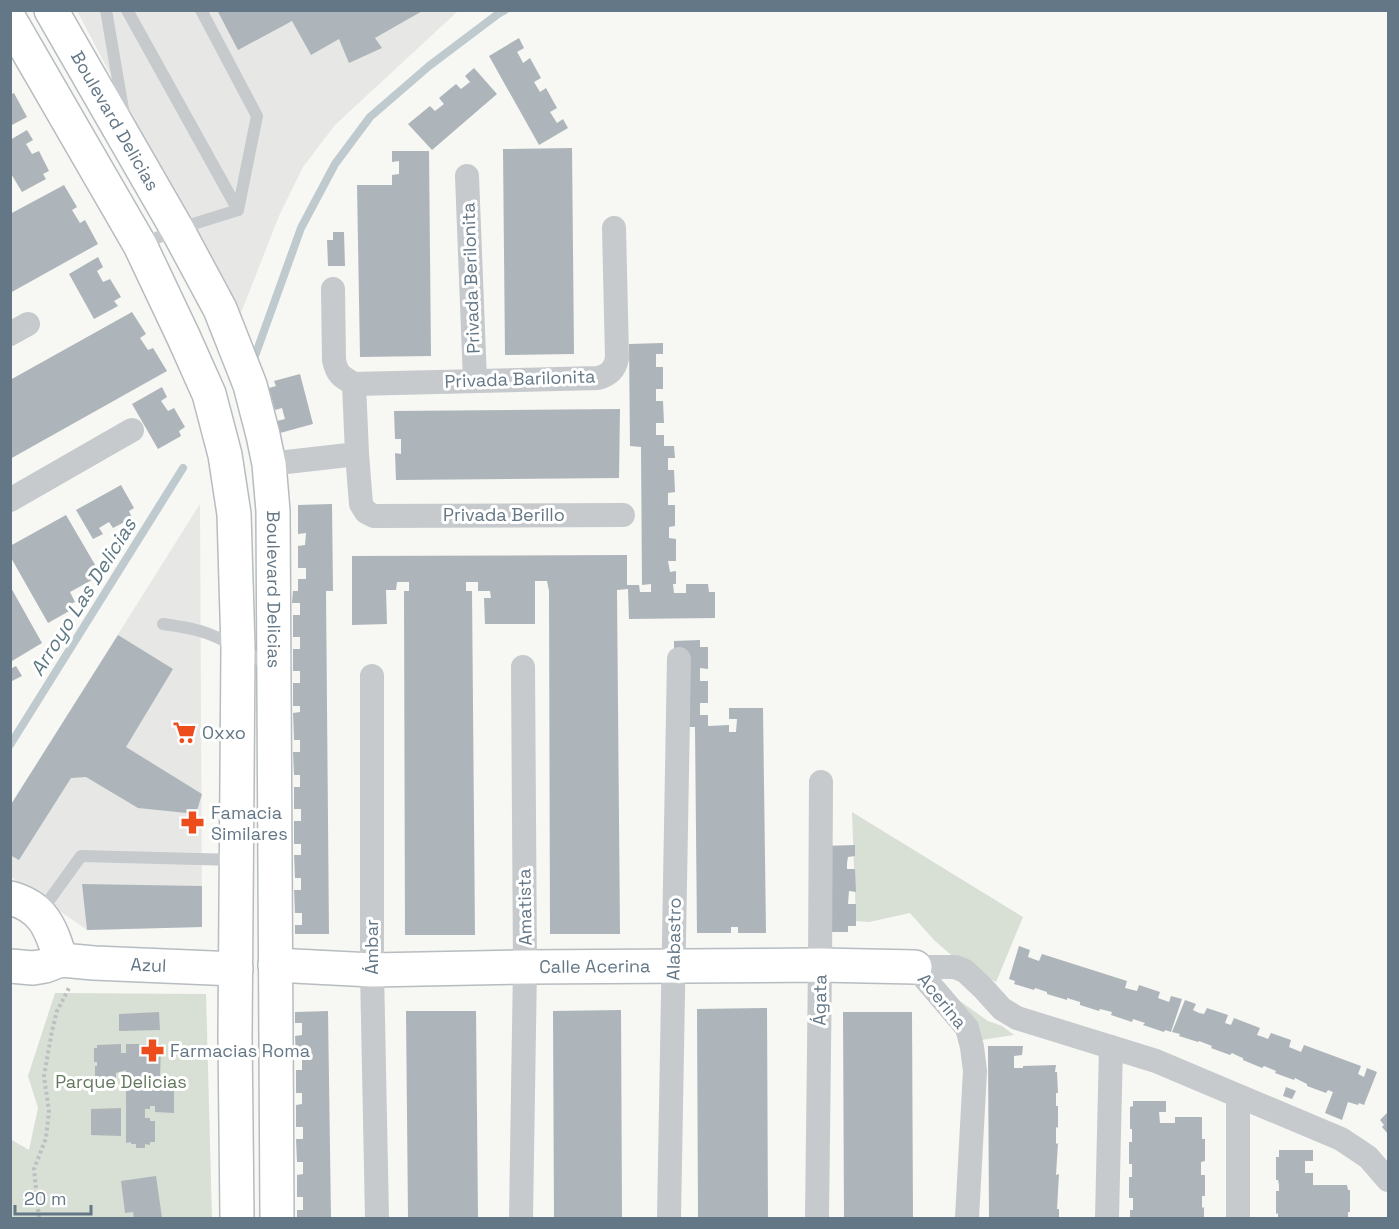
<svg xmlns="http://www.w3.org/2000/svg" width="1399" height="1229" font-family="'Space Grotesk',sans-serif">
	<rect width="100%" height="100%" fill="#f7f7f3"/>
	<g fill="#e7e8e6">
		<polygon points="77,11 458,11 335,125 303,167 279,216 239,318"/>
		<polygon points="200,504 202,927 87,930 11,877 10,806"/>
	</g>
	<g fill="#d8dfd4">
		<polygon points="852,812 1023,917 996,982 957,960 934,940 910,913 869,922 856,921"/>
		<polygon points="936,984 988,1021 1002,1026 1014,1035 981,1040"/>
		<polygon points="55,993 206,994 212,1218 11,1218 10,1139 29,1150 38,1108 28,1076"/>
	</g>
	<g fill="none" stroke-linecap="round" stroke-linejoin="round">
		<g stroke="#bfcacf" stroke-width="8">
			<polyline points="255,356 301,228 335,164 370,117 429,66 498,14 505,10"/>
			<polyline points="10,745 183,468"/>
		</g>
	</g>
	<g fill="#adb5ba">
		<polygon points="217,10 424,10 375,38 382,48 349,63 339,39 311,55 292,21 238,50"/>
		<polygon points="519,38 524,48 517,52 520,57 523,63 530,58 541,78 534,82 540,92 546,88 557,108 550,112 557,123 563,119 568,128 539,145 489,56"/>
		<polygon points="474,68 497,94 432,150 408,124 430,106 435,111 444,104 439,98 456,84 461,89 470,82 465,76"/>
		<polygon points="14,93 27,117 10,126 10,95"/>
		<polygon points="27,130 33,140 26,144 32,154 39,151 49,171 43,174 46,179 22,192 10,172 10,140"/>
		<polygon points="572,148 574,354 505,355 503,149"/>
		<polygon points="392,151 429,151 431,356 360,357 357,185 392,185 392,175 399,174 399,161 392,162"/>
		<polygon points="64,185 77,207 72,210 80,223 85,220 98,244 10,293 10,214"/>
		<polygon points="333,232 344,232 345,266 328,266 327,240 333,240"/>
		<polygon points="98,257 103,267 97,271 103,282 110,279 121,297 114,301 118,306 94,319 69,274"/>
		<polygon points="132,312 146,334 140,338 148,350 153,348 167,371 10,459 10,380"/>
		<polygon points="663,343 663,354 656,354 656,367 663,367 663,389 656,389 656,401 663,401 664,423 656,423 656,435 664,435 664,446 674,446 675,458 668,458 668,470 674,470 675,492 668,493 668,505 675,505 675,526 669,527 669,538 676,539 676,561 668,561 670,572 676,571 676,584 673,584 674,593 686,593 686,584 708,584 709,592 715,592 715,618 629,619 628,589 617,590 620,934 550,934 549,591 547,581 535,581 535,624 485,624 484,598 491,598 490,591 478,591 478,582 466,582 466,591 472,591 475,935 405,935 404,591 409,591 409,582 397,582 396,590 386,590 387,624 352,625 352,556 627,555 627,585 639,585 640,592 651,592 651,584 642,585 641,447 630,446 629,344"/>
		<polygon points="300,374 313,424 280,433 277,421 285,419 282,408 275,410 269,388 276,386 274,381"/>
		<polygon points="162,387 167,397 161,401 168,411 174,408 185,427 179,431 181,436 158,449 132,404"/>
		<polygon points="620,409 619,478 396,480 395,453 401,454 401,439 395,439 394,411"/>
		<polygon points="121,485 134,508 129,511 132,518 113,528 109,522 99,528 103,534 93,539 76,510"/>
		<polygon points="332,504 333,591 326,591 329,934 295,934 295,925 302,925 302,913 295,913 294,890 301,890 301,878 295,878 294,855 301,855 301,844 294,844 294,821 301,821 301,809 294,809 294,787 300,787 300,775 294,775 293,752 300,752 300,740 294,740 293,713 300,712 300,706 293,706 293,683 300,683 300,671 293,671 293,649 300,649 300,637 293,637 293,615 300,615 300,603 292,603 293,591 298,591 298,579 306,579 306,568 298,568 298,546 305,545 306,533 298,534 298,505"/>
		<polygon points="66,515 101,575 70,592 75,602 68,605 71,610 48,623 10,556 10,546"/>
		<polygon points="10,586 42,643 12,661 10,658"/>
		<polygon points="118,635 173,669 126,747 202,794 196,814 138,808 86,777 71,778 19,860 10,855 10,806"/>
		<polygon points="700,640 700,647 708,647 708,669 700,668 700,681 708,681 708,703 700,703 700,715 708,715 708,726 729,725 729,732 736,732 737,719 729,719 729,708 763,708 766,933 738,933 738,927 731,927 731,933 697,933 695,727 674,727 674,641"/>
		<polygon points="16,666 22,676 10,682 10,669"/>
		<polygon points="855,845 855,856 848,857 847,863 847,869 855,869 856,892 849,891 848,904 856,904 856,926 848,926 848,932 822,932 821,846"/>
		<polygon points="82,884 202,886 202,927 87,930"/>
		<polygon points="1019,946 1030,950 1028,957 1039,961 1042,954 1127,981 1125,988 1137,991 1139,985 1160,992 1158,998 1169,1002 1171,996 1182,999 1171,1032 1165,1030 1164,1032 1143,1025 1145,1023 1133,1019 1132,1022 1111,1015 1112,1012 1100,1009 1099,1011 1080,1005 1080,1002 1067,998 1067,1000 1047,994 1047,992 1035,988 1034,990 1014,984 1015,981 1009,979"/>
		<polygon points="1185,1000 1196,1004 1193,1010 1199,1013 1204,1014 1207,1008 1228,1015 1225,1023 1231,1025 1234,1018 1260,1028 1257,1035 1263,1037 1268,1039 1271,1033 1291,1040 1289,1047 1301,1052 1304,1045 1361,1066 1358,1074 1364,1077 1367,1068 1377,1072 1364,1105 1359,1103 1358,1105 1348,1102 1342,1120 1325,1113 1333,1092 1328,1090 1326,1093 1307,1086 1307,1084 1295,1078 1294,1080 1275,1073 1276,1071 1264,1066 1262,1068 1243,1060 1243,1058 1238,1056 1232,1053 1230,1055 1211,1048 1212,1046 1199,1041 1198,1042 1179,1036 1180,1034 1172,1032"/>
		<polygon points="767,1008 768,1218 698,1218 697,1009"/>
		<polygon points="621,1010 622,1218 554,1218 553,1011"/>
		<polygon points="328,1011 331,1218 297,1218 297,1210 303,1210 303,1197 297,1197 297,1175 303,1174 303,1162 297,1162 296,1139 303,1139 303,1127 296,1127 296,1105 302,1104 302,1093 296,1093 296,1070 302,1070 302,1058 296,1058 295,1036 302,1035 302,1023 295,1023 295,1012"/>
		<polygon points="406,1011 476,1011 478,1218 408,1218"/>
		<polygon points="159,1012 160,1030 119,1031 119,1014"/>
		<polygon points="843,1012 912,1012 913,1218 844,1218"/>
		<polygon points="121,1044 121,1053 126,1053 126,1044 161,1044 160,1079 174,1079 174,1113 155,1112 155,1106 150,1106 150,1109 145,1109 145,1118 150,1118 150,1121 155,1121 155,1142 150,1142 150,1145 145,1144 145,1148 136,1148 136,1144 131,1144 131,1142 126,1143 126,1086 130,1086 130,1083 136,1083 136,1080 145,1080 145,1083 150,1083 150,1086 155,1086 155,1079 126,1079 126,1070 116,1073 116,1078 95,1079 95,1066 97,1066 97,1062 94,1062 94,1048 97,1048 97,1045"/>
		<polygon points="988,1046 1023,1046 1022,1055 1014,1056 1014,1068 1023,1068 1023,1066 1056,1065 1055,1072 1057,1072 1058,1093 1056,1093 1056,1106 1058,1106 1058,1128 1056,1127 1056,1144 1058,1143 1056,1175 1059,1174 1057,1209 1059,1209 1059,1218 989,1218"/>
		<polygon points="1286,1087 1296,1091 1292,1099 1283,1096"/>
		<polygon points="1133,1101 1166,1101 1166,1112 1159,1112 1160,1123 1175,1123 1175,1117 1202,1117 1202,1139 1205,1139 1205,1161 1201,1162 1201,1175 1205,1175 1205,1196 1202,1196 1202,1208 1204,1207 1204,1218 1130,1218 1130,1210 1133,1210 1133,1198 1129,1198 1129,1177 1132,1177 1132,1164 1129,1164 1129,1142 1132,1142 1132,1129 1130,1129 1130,1107 1133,1106"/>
		<polygon points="121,1108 121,1136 91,1135 91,1109"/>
		<polygon points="1388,1112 1388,1134 1382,1127 1384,1125 1380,1120"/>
		<polygon points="1279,1150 1313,1150 1313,1161 1305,1161 1305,1173 1313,1173 1313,1185 1347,1185 1348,1190 1350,1190 1350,1212 1348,1212 1348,1218 1278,1218 1278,1213 1276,1214 1276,1191 1279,1191 1279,1185 1278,1180 1276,1180 1276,1157 1279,1157"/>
		<polygon points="156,1176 162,1218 134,1218 133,1212 125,1213 121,1181"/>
	</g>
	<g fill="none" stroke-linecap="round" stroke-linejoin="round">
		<defs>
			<g id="secondary">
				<path id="s1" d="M 51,10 L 177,229 L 220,309 L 250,385 L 263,435 L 269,464 L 273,511 L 277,1218"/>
				<polyline points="10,20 140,245 184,338 209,394 225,455 234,514 238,648 235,1036 237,1218"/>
				<path d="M 10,898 C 45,907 51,930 61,960"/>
				<path id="s2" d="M 275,965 L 372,970 L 525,967 L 820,965 L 915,967"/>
				<path id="s3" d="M 10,966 L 33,968 L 45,966 L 61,960 L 94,963 L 236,969"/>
			</g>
		</defs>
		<use href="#secondary" stroke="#b6bcc0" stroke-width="36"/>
		<polyline stroke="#bdc0c2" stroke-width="4" stroke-dasharray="3 3" stroke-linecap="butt" points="39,1218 34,1169 46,1138 49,1111 44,1076 52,1031 57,1011 69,988"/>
		<g stroke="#c6cacd" stroke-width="12">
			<polyline points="106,10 124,115"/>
			<polyline points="127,10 238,210"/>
			<polyline points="201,10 257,116 238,210"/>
			<polyline points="141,245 177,229 238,210"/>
			<path d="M 163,624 C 178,626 194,628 209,634 C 230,642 251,655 271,666"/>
			<polyline points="40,913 81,856 237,860"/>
		</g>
		<g stroke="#c6cacd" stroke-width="24">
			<polyline points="467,176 475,381"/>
			<path d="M 333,289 L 334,360 C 337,375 342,377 354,384"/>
			<polyline points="10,334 28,324"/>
			<path d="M 354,384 L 598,378 C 609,375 615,370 617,358 L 614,228"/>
			<polyline points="357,454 361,504 366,512 374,516 623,515"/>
			<polyline points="269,464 357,454 354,384"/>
			<polyline points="10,500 132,430"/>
			<polyline points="372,676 372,970 377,1218"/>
			<polyline points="915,967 955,967 965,971 983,988 1002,1009 1017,1018 1156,1061 1341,1139 1368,1157 1388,1180"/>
			<polyline points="915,967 967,1028 972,1047 975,1071 967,1218"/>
			<polyline points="1238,1096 1238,1218"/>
			<polyline points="521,1218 525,967 523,667"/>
			<polyline points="669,1218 679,659"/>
			<polyline points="817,1218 820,965 821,782"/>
			<polyline points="1107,1218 1111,1047"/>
		</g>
		<use href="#secondary" stroke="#fff" stroke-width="33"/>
	</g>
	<defs>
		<symbol id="supermarket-bare" viewBox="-9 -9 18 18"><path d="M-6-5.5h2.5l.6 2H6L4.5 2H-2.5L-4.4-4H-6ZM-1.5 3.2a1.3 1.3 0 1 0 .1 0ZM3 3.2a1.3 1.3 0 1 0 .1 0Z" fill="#ed4c1c" stroke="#fff" stroke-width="2.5" paint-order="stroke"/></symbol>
		<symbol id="pharmacy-bare" viewBox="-9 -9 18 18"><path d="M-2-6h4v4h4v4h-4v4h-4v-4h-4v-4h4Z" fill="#ed4c1c" stroke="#fff" stroke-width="2.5" paint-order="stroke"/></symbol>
	</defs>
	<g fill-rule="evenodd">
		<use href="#supermarket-bare" x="168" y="716" width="33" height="33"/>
		<use href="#pharmacy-bare" x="176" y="806" width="33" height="33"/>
		<use href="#pharmacy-bare" x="136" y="1034" width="33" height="33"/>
	</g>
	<g text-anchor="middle" stroke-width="6" stroke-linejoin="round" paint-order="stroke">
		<g font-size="18" fill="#647786" stroke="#fff">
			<text dy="6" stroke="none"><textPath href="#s1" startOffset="128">Boulevard Delicias</textPath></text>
			<text transform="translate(471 278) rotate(-92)" y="6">Privada Berilonita</text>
			<text transform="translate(520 379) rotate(-2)" y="6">Privada Barilonita</text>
			<text x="504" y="521">Privada Berillo</text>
			<text dy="6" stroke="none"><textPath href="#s1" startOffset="632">Boulevard Delicias</textPath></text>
			<text transform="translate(525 907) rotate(-91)" y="6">Amatista</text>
			<text transform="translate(674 939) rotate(-89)" y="6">Alabastro</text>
			<text transform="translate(372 947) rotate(-90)" y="6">Ámbar</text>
			<text dy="6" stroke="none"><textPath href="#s3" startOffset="140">Azul</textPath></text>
			<text dy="6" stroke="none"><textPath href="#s2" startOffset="320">Calle Acerina</textPath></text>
			<text transform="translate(820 1000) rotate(-89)" y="6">Ágata</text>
			<text transform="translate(942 1001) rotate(51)" y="6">Acerina</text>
		</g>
		<g font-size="18" fill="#647786" stroke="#fff" text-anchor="start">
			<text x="202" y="739">Oxxo</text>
			<text x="211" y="819">Famacia<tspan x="211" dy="21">Similares</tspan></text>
			<text x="170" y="1057">Farmacias Roma</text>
		</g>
		<g font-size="18" fill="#64785f" stroke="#fff">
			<text x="121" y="1088">Parque Delicias</text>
		</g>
		<g font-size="20" font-style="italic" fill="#5f7983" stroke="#fff">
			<text transform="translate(83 597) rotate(-58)" y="7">Arroyo Las Delicias</text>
		</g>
	</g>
	<rect width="1399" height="1229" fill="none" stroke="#647786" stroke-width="24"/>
	<path d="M15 1205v9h76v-9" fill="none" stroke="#647786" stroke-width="3"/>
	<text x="24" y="1205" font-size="18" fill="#647786" stroke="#ffffff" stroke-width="4.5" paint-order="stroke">20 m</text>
</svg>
